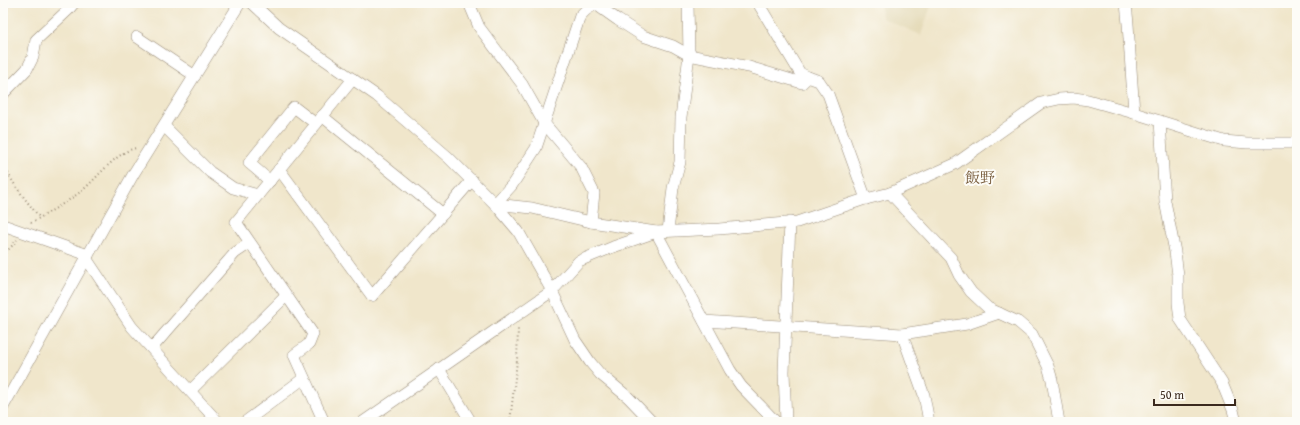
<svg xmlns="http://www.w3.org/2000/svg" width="1300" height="425" font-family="'Gentium Book Plus','Noto Serif JP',serif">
	<rect width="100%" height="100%" fill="#fdfcf7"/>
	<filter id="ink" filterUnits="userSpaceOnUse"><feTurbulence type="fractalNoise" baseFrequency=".025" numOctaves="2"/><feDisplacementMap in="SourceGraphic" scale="8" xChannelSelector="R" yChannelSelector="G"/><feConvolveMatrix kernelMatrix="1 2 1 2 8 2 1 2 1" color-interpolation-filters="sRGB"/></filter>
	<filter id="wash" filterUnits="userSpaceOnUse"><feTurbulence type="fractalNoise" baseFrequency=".012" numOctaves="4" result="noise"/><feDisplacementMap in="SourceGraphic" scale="16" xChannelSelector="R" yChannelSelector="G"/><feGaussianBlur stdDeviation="0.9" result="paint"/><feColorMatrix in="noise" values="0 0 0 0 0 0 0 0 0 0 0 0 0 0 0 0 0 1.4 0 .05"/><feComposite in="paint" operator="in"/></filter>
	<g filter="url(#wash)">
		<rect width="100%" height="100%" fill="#f0e6cb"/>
		<polygon fill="#e5dbba" points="880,3 932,3 921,35 882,18"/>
	</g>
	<g filter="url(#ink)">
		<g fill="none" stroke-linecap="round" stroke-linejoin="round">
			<defs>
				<g id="minor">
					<polyline points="252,3 279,28 377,96 448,157 495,204 518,231 552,291 575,340 590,362 600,374 628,397 652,422"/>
					<polyline points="469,3 479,27 522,84 544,123 581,167 594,193 591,222"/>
					<polyline points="594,3 618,20 643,36 673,46 689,55 749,67 802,83 808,77"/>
					<polyline points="758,3 800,73 808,77 819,81 828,94 866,199"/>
					<polyline points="1126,3 1128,24 1134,113"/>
					<polyline points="137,37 195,76"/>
					<polyline points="3,94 27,69 33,57 36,40 68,10 74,3"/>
					<polyline points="322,116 443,214"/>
					<polyline points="1160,121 1165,201 1175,252 1178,275 1178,303 1180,319 1222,383 1233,410 1236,422"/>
					<polyline points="164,126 210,172 233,188 258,195"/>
					<polyline points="279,169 372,296 472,180"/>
					<polyline points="270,181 249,163 294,107 316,124"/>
					<polyline points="890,193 951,258 959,275 971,292 988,308 1018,322 1032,334 1048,366 1052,380 1059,422"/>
					<polyline points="495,204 532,208 591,222 656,232 730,370 741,386 776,422"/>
					<polyline points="495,204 512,185 536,148 580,16 586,10 597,3"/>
					<polyline points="3,225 88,255"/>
					<polyline points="668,231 673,188 680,162 681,117 689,55 688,3"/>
					<polyline points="86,258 132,327 218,422"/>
					<polyline points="704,321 902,334 967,324 999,313"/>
					<polyline points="902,334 924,395 929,422"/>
					<polyline points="152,348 235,253 250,243"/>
					<polyline points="439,369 471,422"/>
					<polyline points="190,391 286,296"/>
					<polyline points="3,407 134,173 240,3"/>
					<polyline points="245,422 304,378"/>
					<polyline points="324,422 294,355 309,344 313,334 236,222 353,79"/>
					<polyline points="363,422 552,291 579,261 613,247 656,232 719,229 797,222 862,200 890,193 955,164 1041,103 1059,99 1074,98 1088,100 1134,113 1224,141 1247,143 1297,143"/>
					<polyline points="786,422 784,372 790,222"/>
				</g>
			</defs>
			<use href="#minor" stroke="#968874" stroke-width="12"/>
			<g stroke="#968874" stroke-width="2" stroke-dasharray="1 3" stroke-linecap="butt">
				<path d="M 3,162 C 11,183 26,200 40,218"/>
				<path d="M 31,223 C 49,212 68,202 84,189 C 98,177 119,149 138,148"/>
				<polyline points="3,255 11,247 17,240"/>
				<polyline points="510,422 517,361 518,328"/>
			</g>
			<use href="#minor" stroke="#fff" stroke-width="11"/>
		</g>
	</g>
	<g text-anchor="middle" stroke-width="4" stroke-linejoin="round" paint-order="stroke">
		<g font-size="15" fill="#775b3b" stroke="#fdfcf7">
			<text x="980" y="183">飯野</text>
		</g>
	</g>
	<rect width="1300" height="425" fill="none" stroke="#fdfcf7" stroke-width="16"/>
	<path d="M1154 399v6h81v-6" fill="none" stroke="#3b2a1e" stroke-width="2"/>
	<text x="1160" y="399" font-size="12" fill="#3b2a1e" stroke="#fdfcf7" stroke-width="3" paint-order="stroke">50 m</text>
</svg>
